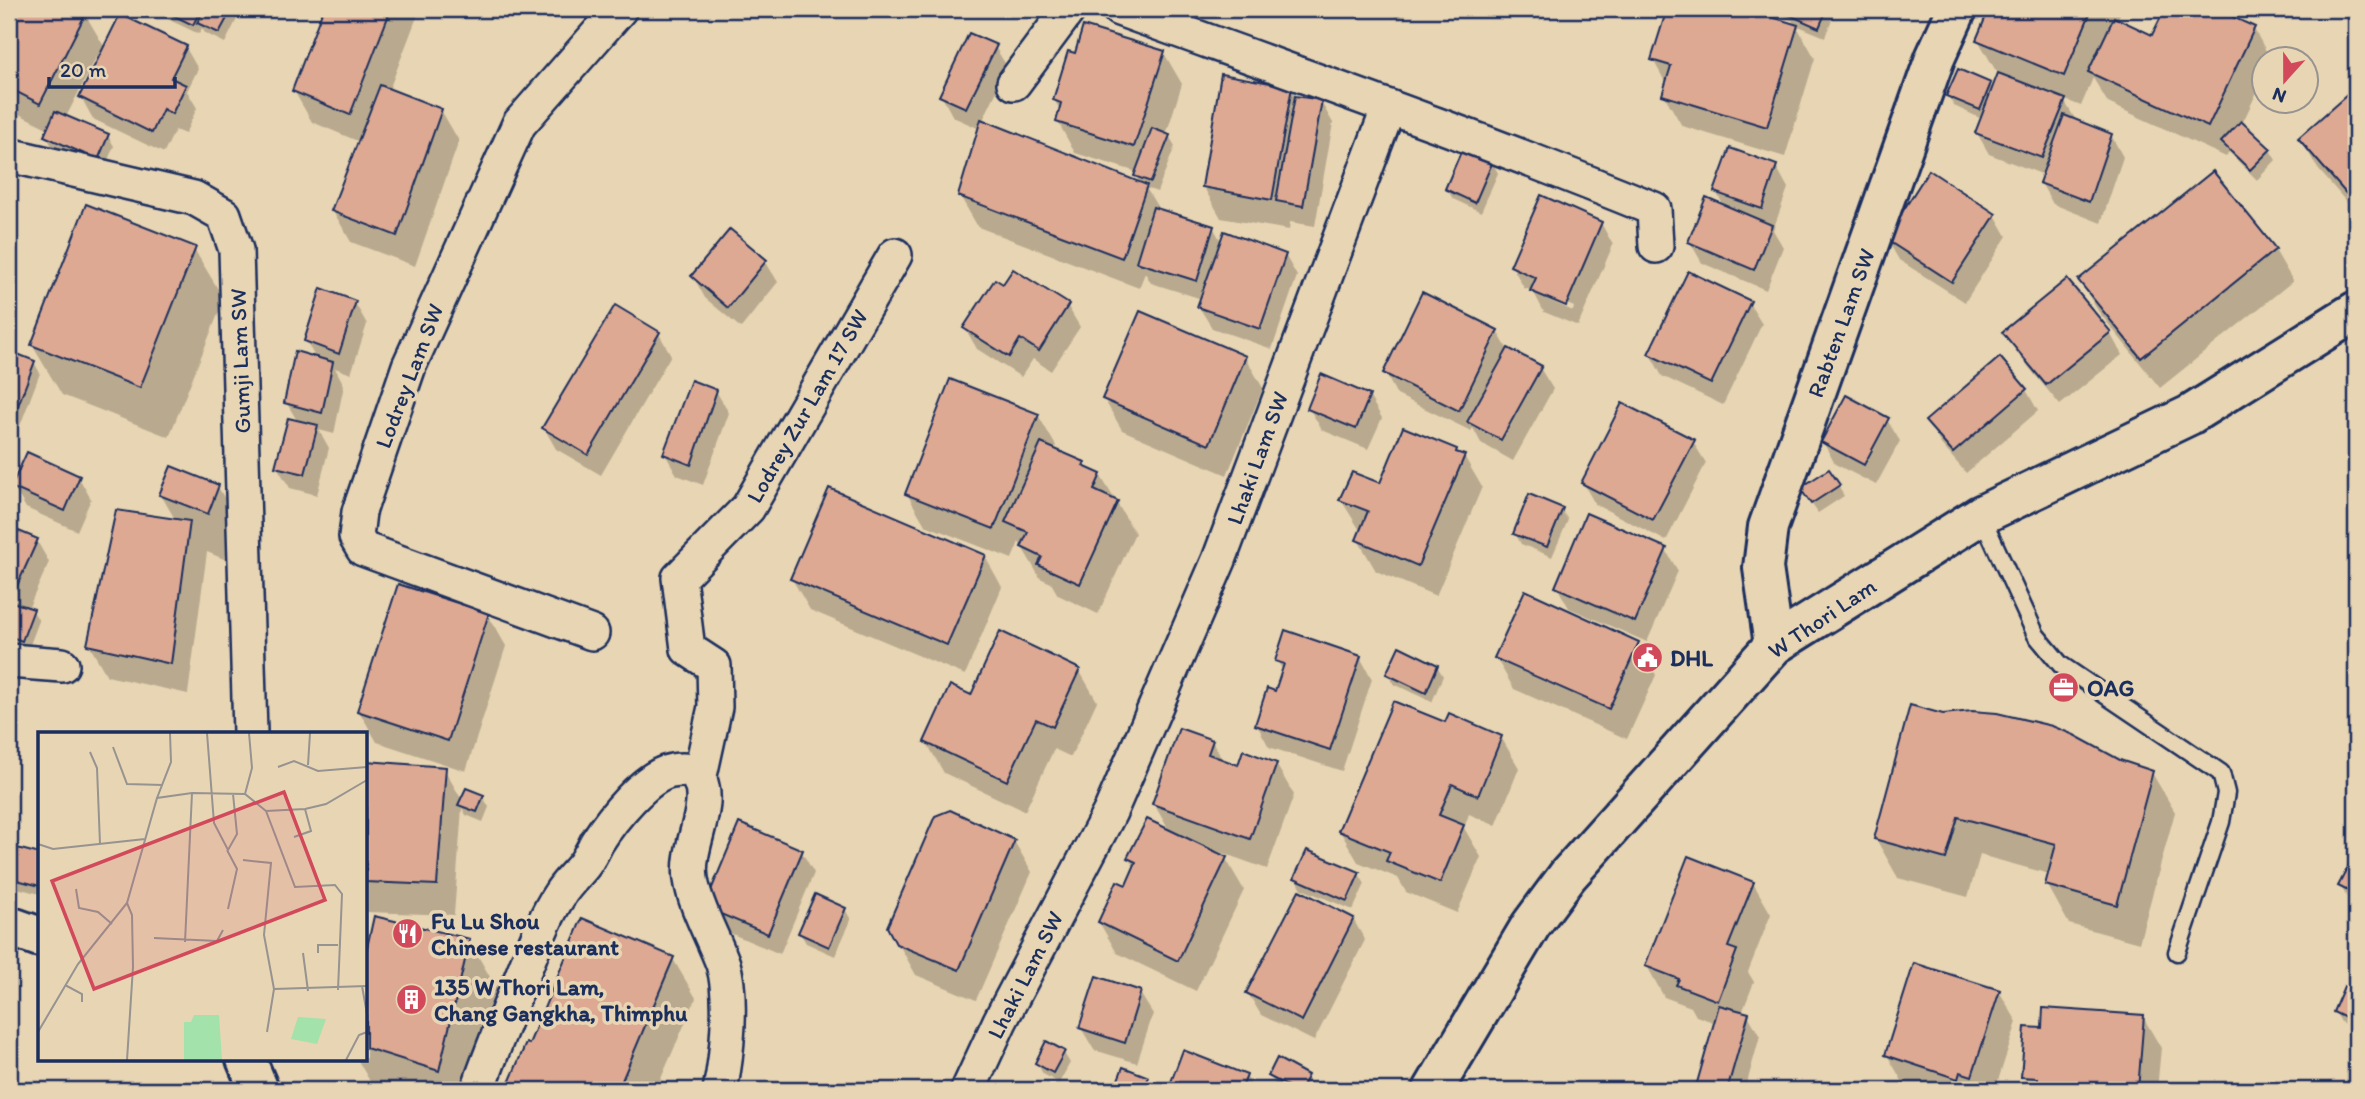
<svg xmlns="http://www.w3.org/2000/svg" width="2365" height="1099" font-family="Itim,sans-serif">
	<rect width="100%" height="100%" fill="#e8d5b3"/>
	<filter id="ink" filterUnits="userSpaceOnUse"><feTurbulence type="fractalNoise" baseFrequency=".0143" numOctaves="2"/><feDisplacementMap in="SourceGraphic" scale="14" xChannelSelector="R" yChannelSelector="G"/><feConvolveMatrix kernelMatrix="1 2 1 2 8 2 1 2 1" color-interpolation-filters="sRGB"/></filter>
	<g filter="url(#ink)">
		<g fill="#0003" fill-rule="evenodd">
			<polygon points="9,9 74,9 85,14 105,48 186,48 198,69 187,91 197,108 185,134 175,130 164,153 93,119 81,97 100,57 97,56 66,117 108,136 114,146 104,169 52,146 46,136 49,129 9,109"/>
			<polygon points="154,9 232,9 237,19 225,43 205,33 202,28 199,34 157,14"/>
			<polygon points="325,9 420,9 389,90 441,110 459,141 415,266 351,242 333,211 360,142 312,122 294,91"/>
			<polygon points="1378,9 1414,9 1413,12 1398,18"/>
			<polygon points="1687,9 1739,9 1796,26 1792,20 1767,9 1836,9 1825,37 1796,25 1815,58 1785,157 1682,126 1664,95 1667,85 1653,60 1684,20"/>
			<polygon points="1991,9 2122,9 2117,21 2153,37 2166,9 2238,9 2232,19 2254,29 2271,60 2264,60 2264,77 2242,124 2270,150 2276,160 2257,180 2229,152 2226,157 2108,103 2093,78 2081,106 2063,99 2077,122 2111,135 2123,157 2101,223 2053,204 2041,183 2044,175 1989,154 1977,133 1982,119 1954,106 1948,96 1990,84 1993,90 2000,73 1996,71 1978,40"/>
			<polygon points="995,47 1008,68 982,122 1141,185 1136,176 1137,172 1075,153 1058,122 1061,111 1054,100 1076,55 1164,53 1182,84 1166,135 1169,136 1175,146 1157,192 1146,188 1160,211 1213,227 1222,243 1285,255 1297,276 1272,349 1212,328 1199,307 1202,299 1151,283 1145,273 1139,288 978,227 960,196 980,129 953,117 941,95"/>
			<polygon points="1291,89 1296,98 1321,102 1333,123 1315,226 1290,222 1289,230 1221,218 1203,186"/>
			<polygon points="2356,89 2356,213 2318,169 2300,138"/>
			<polygon points="1492,162 1498,173 1481,212 1453,199 1447,189"/>
			<polygon points="1776,166 1788,188 1773,230 1783,247 1766,290 1702,263 1690,242 1724,206 1716,192"/>
			<polygon points="1995,215 2007,236 1965,302 1899,260 1887,239"/>
			<path d="M 1601,223 L 1613,245 L 1578,326 L 1544,312 L 1533,291 L 1524,288 L 1512,266 ZM 1546,295 L 1574,307 L 1573,311 L 1546,299 Z"/>
			<polygon points="194,249 224,299 169,437 62,395 32,345"/>
			<polygon points="2275,250 2293,281 2160,388 2098,311 2080,281"/>
			<polygon points="765,261 778,282 741,328 705,298 693,276"/>
			<polygon points="2067,281 2110,333 2122,355 2060,405 2017,353 2005,332"/>
			<polygon points="1004,287 1067,305 1080,327 1051,371 1033,359 1021,377 977,349 965,328"/>
			<polygon points="355,303 367,324 351,374 335,368 344,385 334,434 319,430 329,448 317,495 290,488 277,467 298,422 286,402 316,359 306,341"/>
			<polygon points="1749,303 1762,324 1723,405 1662,376 1650,354"/>
			<polygon points="1497,331 1508,350 1540,368 1553,389 1513,461 1481,443 1473,428 1471,431 1397,395 1385,373"/>
			<polygon points="659,334 671,355 601,475 556,449 544,428"/>
			<polygon points="11,353 34,362 40,373 20,426 9,421"/>
			<polygon points="1245,357 1263,388 1227,475 1122,430 1104,399"/>
			<polygon points="2026,390 2038,411 1966,473 1940,443 1928,422"/>
			<polygon points="716,391 729,413 703,485 677,475 665,454"/>
			<polygon points="1369,396 1382,418 1368,449 1322,430 1309,408"/>
			<polygon points="1038,415 1056,446 1054,451 1083,464 1086,469 1100,475 1135,533 1098,614 1058,595 1051,583 1040,578 1019,542 1012,559 925,525 907,494"/>
			<polygon points="1887,420 1900,441 1876,485 1835,464 1823,442"/>
			<polygon points="1693,442 1706,463 1666,541 1595,504 1583,483"/>
			<polygon points="1456,450 1459,455 1464,456 1482,487 1436,596 1376,571 1358,540 1361,532 1341,500 1381,486"/>
			<polygon points="79,478 91,499 77,531 26,508 13,486"/>
			<polygon points="1838,486 1844,496 1818,513 1808,499"/>
			<polygon points="218,487 247,537 236,564 207,552 188,694 107,676 89,645 176,521 161,495"/>
			<polygon points="1562,510 1568,520 1552,557 1521,544 1515,533"/>
			<polygon points="9,529 37,541 49,562 28,609 33,611 39,621 28,650 9,643"/>
			<polygon points="1665,549 1678,571 1647,642 1569,608 1557,587"/>
			<polygon points="985,556 1002,587 965,675 810,610 792,579"/>
			<polygon points="488,615 506,646 466,771 377,742 359,711"/>
			<polygon points="1638,644 1656,675 1627,739 1514,689 1496,658"/>
			<polygon points="1360,657 1372,679 1342,771 1269,747 1257,725 1277,693 1284,672 1277,661"/>
			<polygon points="1437,666 1443,676 1432,702 1394,684 1388,674"/>
			<polygon points="1079,670 1097,701 1071,757 1054,749 1025,811 944,773 926,742 972,697"/>
			<polygon points="1446,724 1501,737 1519,768 1496,826 1469,814 1464,828 1481,857 1457,913 1406,892 1398,878 1358,862 1340,831"/>
			<polygon points="1212,741 1224,762 1239,767 1276,764 1294,795 1267,869 1217,851 1216,853 1226,859 1244,890 1196,991 1117,953 1099,922 1126,888 1135,869 1129,858 1170,832 1154,804"/>
			<polygon points="2119,762 2152,773 2175,812 2139,943 2069,924 2047,884 2049,874 1980,855 1968,897 1898,878 1876,839"/>
			<polygon points="366,763 444,769 462,800 483,797 489,807 483,822 466,815 462,808 454,915 366,912"/>
			<polygon points="1014,841 1032,872 976,1000 916,975 889,927"/>
			<polygon points="19,850 40,856 40,894 17,888 11,878"/>
			<polygon points="802,852 814,873 780,954 718,928 706,907"/>
			<polygon points="2356,855 2356,913 2340,885"/>
			<polygon points="1359,874 1365,884 1353,910 1302,889 1296,878"/>
			<polygon points="1753,883 1771,914 1748,972 1754,982 1742,1013 1748,1015 1760,1036 1745,1090 1697,1090 1716,1023 1696,1016 1691,1007 1664,997 1647,966"/>
			<polygon points="845,909 851,920 835,956 806,943 800,933"/>
			<polygon points="375,918 469,940 498,991 475,1090 375,1090 357,1059 366,1059 366,960"/>
			<polygon points="1353,919 1365,940 1314,1041 1261,1015 1248,993"/>
			<polygon points="673,959 696,998 656,1090 508,1090 527,1045 530,1046"/>
			<polygon points="2345,989 2356,994 2356,1029 2341,1022 2335,1012"/>
			<polygon points="1999,991 2017,1022 1995,1090 1918,1090 1905,1086 1887,1055"/>
			<polygon points="1140,993 1153,1014 1137,1063 1094,1050 1081,1028"/>
			<polygon points="2143,1017 2161,1048 2157,1090 2031,1090 2023,1076"/>
			<polygon points="1184,1052 1246,1076 1254,1090 1170,1090"/>
			<polygon points="1064,1053 1070,1063 1059,1083 1043,1074 1037,1063"/>
			<polygon points="1124,1069 1147,1078 1153,1090 1116,1090"/>
			<polygon points="1270,1076 1307,1077 1313,1087 1311,1090 1284,1090 1276,1086"/>
		</g>
		<g fill="#dea992" stroke="#1b2f5e" stroke-width="2">
			<polygon points="9,9 78,9 86,13 40,104 9,88"/>
			<polygon points="160,9 201,9 193,25"/>
			<polygon points="204,9 232,9 219,33 197,23"/>
			<polygon points="323,9 391,9 350,115 292,91"/>
			<polygon points="1685,9 1745,9 1798,25 1767,127 1662,95 1671,66 1651,60 1666,12 1683,17"/>
			<polygon points="1789,9 1827,9 1819,28 1787,14"/>
			<polygon points="1989,9 2092,9 2064,76 1976,40"/>
			<polygon points="2165,9 2215,9 2255,27 2208,127 2088,72 2114,17 2152,35"/>
			<polygon points="120,14 187,46 171,78 186,85 172,114 163,109 152,133 79,97"/>
			<polygon points="1083,26 1165,51 1134,147 1056,122 1061,103 1053,100 1068,51 1075,53"/>
			<polygon points="969,33 997,45 966,108 939,96"/>
			<polygon points="1958,69 1991,83 1980,110 1946,96"/>
			<polygon points="1998,73 2066,99 2042,158 1975,133"/>
			<polygon points="1221,74 1292,87 1272,200 1202,187"/>
			<polygon points="380,85 442,109 397,236 331,211"/>
			<polygon points="2356,87 2356,205 2298,138"/>
			<polygon points="1295,96 1322,100 1303,206 1276,201"/>
			<polygon points="55,111 109,134 98,160 44,136"/>
			<polygon points="2064,115 2112,134 2089,202 2039,183"/>
			<polygon points="981,119 1147,185 1122,258 958,196"/>
			<polygon points="2241,121 2271,149 2250,170 2221,142"/>
			<polygon points="1152,128 1170,135 1151,182 1134,176"/>
			<polygon points="1463,147 1493,161 1475,203 1445,189"/>
			<polygon points="1730,148 1777,165 1762,209 1714,192"/>
			<polygon points="1929,170 1996,214 1952,282 1885,239"/>
			<polygon points="2213,171 2276,249 2141,358 2078,280"/>
			<polygon points="1541,195 1602,222 1566,306 1530,291 1536,278 1510,266"/>
			<polygon points="1706,197 1772,225 1754,270 1688,242"/>
			<polygon points="86,204 196,247 140,388 31,345"/>
			<polygon points="1153,207 1214,226 1197,281 1136,262"/>
			<polygon points="730,229 767,260 728,308 691,276"/>
			<polygon points="1224,231 1286,254 1260,329 1197,307"/>
			<polygon points="1013,269 1069,304 1039,351 1020,339 1009,357 963,328 995,279 1003,284"/>
			<polygon points="1688,271 1751,301 1711,384 1648,354"/>
			<polygon points="2067,279 2111,332 2046,385 2002,332"/>
			<polygon points="321,288 356,301 339,354 304,341"/>
			<polygon points="1422,292 1498,330 1459,411 1383,373"/>
			<polygon points="615,305 660,332 588,455 542,428"/>
			<polygon points="1140,311 1246,356 1209,445 1102,399"/>
			<polygon points="1508,348 1542,366 1501,440 1467,422"/>
			<polygon points="10,351 35,361 14,416 9,414"/>
			<polygon points="295,351 333,362 322,413 284,403"/>
			<polygon points="2000,357 2027,389 1953,453 1925,421"/>
			<polygon points="1321,374 1370,395 1356,429 1307,409"/>
			<polygon points="950,379 1039,414 994,529 905,494"/>
			<polygon points="691,380 717,390 691,465 663,454"/>
			<polygon points="1846,395 1889,418 1864,465 1821,442"/>
			<polygon points="1622,403 1695,440 1653,520 1581,483"/>
			<polygon points="288,418 318,425 305,474 275,467"/>
			<polygon points="1403,427 1457,449 1456,452 1465,455 1418,566 1356,540 1368,511 1339,500 1352,472 1380,483"/>
			<polygon points="1041,443 1085,462 1083,466 1101,474 1094,490 1118,501 1080,584 1038,565 1042,557 1021,547 1028,532 1005,522"/>
			<polygon points="27,452 80,476 65,511 11,487"/>
			<polygon points="171,466 219,485 208,514 159,495"/>
			<polygon points="1829,469 1840,485 1811,504 1800,488"/>
			<polygon points="829,488 986,555 947,645 790,579"/>
			<polygon points="1529,494 1563,508 1547,547 1513,534"/>
			<polygon points="116,510 190,521 171,664 87,645"/>
			<polygon points="1586,513 1667,548 1635,622 1555,587"/>
			<polygon points="9,527 38,539 12,597 9,595"/>
			<polygon points="398,584 489,613 448,741 357,711"/>
			<polygon points="1525,590 1639,642 1609,709 1494,658"/>
			<polygon points="9,601 34,609 22,641 9,636"/>
			<polygon points="1285,630 1361,656 1330,750 1255,725 1267,688 1275,691 1284,664 1275,661"/>
			<polygon points="1000,631 1080,669 1053,727 1036,719 1007,781 924,742 950,685 971,695"/>
			<polygon points="1399,646 1438,665 1426,693 1386,674"/>
			<polygon points="1393,701 1445,722 1449,713 1502,736 1478,796 1452,784 1439,815 1464,825 1440,883 1386,861 1390,852 1338,831"/>
			<polygon points="1910,705 1943,714 1972,711 1997,713 2052,726 2074,735 2120,760 2153,771 2117,905 2045,885 2056,844 1958,817 1946,859 1874,839"/>
			<polygon points="1179,728 1213,740 1208,754 1238,765 1243,750 1277,763 1250,839 1152,804"/>
			<polygon points="366,761 446,767 437,885 366,882"/>
			<polygon points="466,788 484,795 477,812 458,805"/>
			<polygon points="950,810 1015,840 959,970 896,944 887,927 935,816"/>
			<polygon points="1147,819 1227,857 1178,961 1098,922 1117,881 1126,885 1136,862 1127,858"/>
			<polygon points="739,823 803,850 768,934 704,907"/>
			<polygon points="17,848 40,854 40,886 9,878"/>
			<polygon points="1307,850 1360,872 1347,901 1294,878"/>
			<polygon points="2356,852 2356,895 2338,886"/>
			<polygon points="1688,856 1754,882 1728,947 1737,950 1718,1001 1676,985 1679,979 1645,966"/>
			<polygon points="1299,890 1354,918 1302,1021 1246,993"/>
			<polygon points="815,894 846,908 829,947 798,933"/>
			<polygon points="374,916 470,939 439,1071 366,1048 366,952"/>
			<polygon points="582,918 674,957 621,1083 639,1090 506,1090 526,1043 529,1044"/>
			<polygon points="1914,963 2000,990 1972,1076 1960,1072 1958,1079 1885,1055"/>
			<polygon points="1096,976 1141,991 1125,1043 1079,1028"/>
			<polygon points="2344,986 2356,992 2356,1012 2352,1021 2333,1012"/>
			<polygon points="1719,1005 1749,1013 1727,1090 1695,1090"/>
			<polygon points="2043,1008 2144,1015 2138,1090 2037,1090 2038,1078 2021,1077 2025,1027 2042,1028"/>
			<polygon points="1046,1041 1065,1051 1053,1073 1035,1063"/>
			<polygon points="1183,1050 1247,1075 1241,1090 1168,1090"/>
			<polygon points="1277,1058 1308,1075 1300,1090 1295,1090 1268,1076"/>
			<polygon points="1123,1067 1149,1077 1143,1090 1114,1090"/>
		</g>
		<g fill="none" stroke-linecap="round" stroke-linejoin="round">
			<defs>
				<polyline id="lane" points="1981,515 2036,635 2061,665 2221,773 2226,793 2221,822 2177,952"/>
				<g id="street">
					<path d="M 1119,9 C 1298,74 1478,137 1654,209 L 1656,246"/>
					<polyline points="1014,83 1069,9"/>
					<polyline points="9,155 194,198 224,215 236,250 250,733"/>
					<polyline points="592,633 363,549 356,537 359,512 409,366 519,124 620,9"/>
					<polyline points="9,661 62,665"/>
					<polyline points="699,780 715,707 714,666 688,649 679,578 748,508 895,255"/>
					<path d="M 478,1090 C 491,1052 507,1014 522,976 C 533,949 544,918 560,894 C 566,884 576,875 584,865 C 589,858 593,850 597,842 C 611,820 646,775 672,771 C 683,769 695,769 700,780 C 712,810 686,846 691,879 C 694,904 714,939 723,964 C 733,996 727,1057 720,1090"/>
					<polyline points="968,1090 1000,1021 1110,812 1219,560 1389,107"/>
				</g>
				<g id="secondary">
					<polyline points="1774,645 1763,568 1768,527 1935,58 1957,9"/>
					<polyline points="9,926 40,937"/>
					<polyline points="246,1059 259,1090"/>
					<polyline points="1433,1090 1531,925 1568,875 1774,645 1981,515 2190,415 2356,311"/>
				</g>
			</defs>
			<use href="#lane" stroke="#1b2f5e" stroke-width="21"/>
			<use href="#street" stroke="#1b2f5e" stroke-width="38"/>
			<use href="#secondary" stroke="#1b2f5e" stroke-width="44"/>
			<use href="#lane" stroke="#e8d5b3" stroke-width="16"/>
			<use href="#street" stroke="#e8d5b3" stroke-width="33"/>
			<use href="#secondary" stroke="#e8d5b3" stroke-width="38"/>
		</g>
	</g>
	<defs>
		<symbol id="civic-disc" viewBox="-11 -11 22 22"><circle r="9.5" fill="#d1495b" stroke="#e8d5b3"/><path d="M-.6-6.5H3V-4.5H.6V-3L4-1V1h2V6H-6V1h2V-1L-.6-3ZM-1.2 2.5V6h2.4V2.5Z" fill="#fff"/></symbol>
		<symbol id="office-disc" viewBox="-11 -11 22 22"><circle r="9.5" fill="#d1495b" stroke="#e8d5b3"/><path d="M-6-3h4V-5.5h4V-3h4V5H-6ZM-1-4.5V-3h2v-1.5ZM-6 0V1H6V0Z" fill="#fff"/></symbol>
		<symbol id="restaurant-disc" viewBox="-11 -11 22 22"><circle r="9.5" fill="#d1495b" stroke="#e8d5b3"/><path d="M-5-6h1v4h1v-4h1v4h1v-4h1v5L-1.5 .5V6h-2V.5L-5-1ZM5-6V6H3V1.5H1.5Q1.5-4 5-6Z" fill="#fff"/></symbol>
		<symbol id="building-disc" viewBox="-11 -11 22 22"><circle r="9.5" fill="#d1495b" stroke="#e8d5b3"/><path d="M-4-6H4V6H1V3H-1V6H-4ZM-2.5-4.3h1.7v1.8h-1.7ZM.8-4.3h1.7v1.8H.8ZM-2.5-1h1.7V.8h-1.7ZM.8-1h1.7V.8H.8Z" fill="#fff"/></symbol>
	</defs>
	<g fill-rule="evenodd">
		<use href="#civic-disc" x="1630" y="640" width="35" height="35"/>
		<use href="#office-disc" x="2046" y="670" width="35" height="35"/>
		<use href="#restaurant-disc" x="390" y="916" width="35" height="35"/>
		<use href="#building-disc" x="394" y="982" width="35" height="35"/>
	</g>
	<g text-anchor="middle" stroke-width="7" stroke-linejoin="round" paint-order="stroke">
		<g font-size="23" fill="#1b2f5e" stroke="#e8d5b3">
			<text transform="translate(1841 323) rotate(-70)" y="8">Rabten Lam SW</text>
			<text transform="translate(240 361) rotate(-92)" y="8">Gumji Lam SW</text>
			<text transform="translate(409 376) rotate(-69)" y="8">Lodrey Lam SW</text>
			<text transform="translate(807 406) rotate(-60)" y="8">Lodrey Zur Lam 17 SW</text>
			<text transform="translate(1257 458) rotate(-70)" y="8">Lhaki Lam SW</text>
			<text transform="translate(1822 618) rotate(-34)" y="8">W Thori Lam</text>
			<text transform="translate(1025 975) rotate(-63)" y="8">Lhaki Lam SW</text>
		</g>
		<g font-size="23" font-weight="bold" fill="#1b2f5e" stroke="#e8d5b3" text-anchor="start">
			<text x="1670" y="666">DHL</text>
			<text x="2087" y="696">OAG</text>
			<text x="431" y="929">Fu Lu Shou<tspan x="431" dy="26">Chinese restaurant</tspan></text>
			<text x="434" y="995">135 W Thori Lam,<tspan x="434" dy="26">Chang Gangkha, Thimphu</tspan></text>
		</g>
	</g>
	<g transform="translate(38 732)">
		<rect width="329" height="329" fill="#e8d5b3"/>
		<path d="M 156,283 L 181,283 L 184,328 L 146,328 L 146,290 L 153,290 Z" fill="#a3e2ab"/>
		<path d="M 260,285 L 288,287 L 279,312 L 253,307 Z" fill="#a3e2ab"/>
		<path fill="none" stroke="#969391" stroke-width="2" d="M 169,1 L 176,91 L 190,118 L 199,102 L 195,62M 75,15 L 89,52 L 125,53M 52,20 L 59,36 L 62,112M 270,33 L 272,1M 240,35 L 256,29 L 280,39 L 329,35M 207,62 L 214,36 L 211,1M 119,66 L 133,30 L 132,1M 228,79 L 257,155 L 297,153 L 304,162 L 300,258M 256,105 L 273,99 L 267,77M 0,112 L 15,117 L 107,107M 189,118 L 199,137 L 190,177M 205,128 L 233,131 L 226,203 L 236,257 L 229,300M 38,157 L 41,176 L 60,180 L 74,192M 116,206 L 179,209 L 185,198M 147,210 L 154,61M 265,221 L 270,259M 280,221 L 280,213 L 300,213M 27,253 L 44,262 L 44,270M 324,254 L 329,282M 236,257 L 329,254M 0,300 L 40,232 L 89,171 L 119,66 L 154,61 L 207,62 L 228,79 L 267,77 L 288,72 L 329,48M 89,328 L 95,235 L 94,183 L 89,171M 308,328 L 321,303 L 329,300"/>
		<path fill="#d1495b" fill-opacity="0.15" stroke="#d1495b" stroke-width="3.5" d="M 246,60 L 287,168 L 56,257 L 14,149 Z"/>
		<rect width="329" height="329" fill="none" stroke="#1b2f5e" stroke-width="3.5"/>
	</g>
	<rect width="2365" height="1099" fill="none" stroke="#e8d5b3" stroke-width="35"/>
	<rect x="18" y="18" width="2330" height="1064" fill="none" stroke="#1b2f5e" stroke-width="2.5" filter="url(#ink)"/>
	<g transform="translate(2285 80) rotate(201)"><circle r="33" fill="#e8d5b3" stroke="#969391" stroke-width="2"/>
	<path d="M0-5L12 26L0 18L-12 26Z" fill="#d1495b"/>
	<text y="-10" font-size="19" font-weight="bold" text-anchor="middle" fill="#1b2f5e">N</text>
	</g>
	<path d="M49 77v10h126v-10" fill="none" stroke="#1b2f5e" stroke-width="3.5"/>
	<text x="60" y="77" font-size="21" fill="#1b2f5e" stroke="#e8d5b3" stroke-width="5" paint-order="stroke">20 m</text>
</svg>
